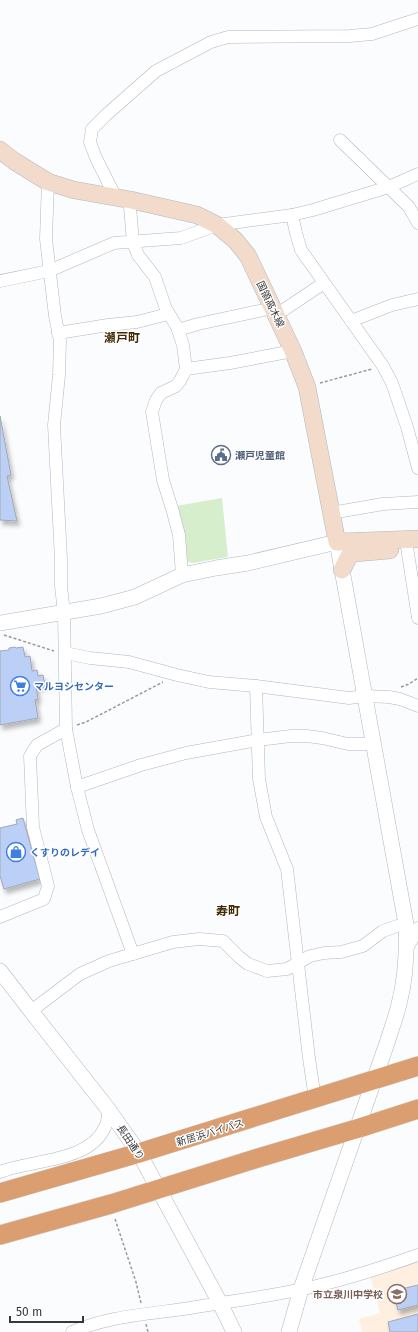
<svg xmlns="http://www.w3.org/2000/svg" width="418" height="1332" font-family="'Fira Sans','Noto Sans JP',sans-serif">
	<defs>
		<filter id="shadow"><feDropShadow dx="2.5" dy="4.5" stdDeviation="2" flood-color="#0004"/></filter>
	</defs>
	<rect width="100%" height="100%" fill="#fbfcfe"/>
	<polygon fill="#feefe1" points="418,1259 418,1332 362,1332 359,1319 380,1313 370,1275"/>
	<polygon fill="#d7eecd" points="222,498 228,557 192,563 186,561 176,506"/>
	<g fill="#bcd0f7" stroke="#a2a7b2" filter="url(#shadow)">
		<polygon points="0,416 11,475 7,476 17,521 0,520"/>
		<polygon points="15,647 16,648 23,647 25,657 30,656 32,671 37,670 38,676 43,675 45,685 36,686 38,699 35,700 38,718 0,725 0,651 9,650 9,648"/>
		<polygon points="23,818 40,879 4,889 0,876 0,828 17,824 16,820"/>
		<polygon points="418,1285 418,1305 398,1310 393,1291"/>
		<polygon points="418,1314 418,1332 390,1332 388,1322"/>
	</g>
	<g fill="none" stroke-linecap="round" stroke-linejoin="round">
		<defs>
			<g id="minor">
				<polyline points="340,140 409,207 418,223"/>
				<polyline points="48,182 46,239 55,316 60,341 59,375 54,425 61,559 61,586 64,613 66,729 77,787 88,830 133,954"/>
				<polyline points="116,198 96,158 90,142 92,129 106,115 156,71 211,42 228,37 350,36 372,34 418,19"/>
				<polyline points="131,200 130,207 133,242 138,255 155,277 166,309 177,327 183,345 186,369 180,381 176,386 161,393 156,400 152,412 163,480 173,512 179,535 182,575"/>
				<polyline points="292,215 296,233 301,250 383,366 392,383 407,427 418,468"/>
				<polyline points="0,281 49,271 114,243 181,238 217,225 292,215 313,210 389,187 418,174"/>
				<polyline points="276,315 324,283"/>
				<polyline points="351,321 392,305 418,299"/>
				<polyline points="178,330 198,324 273,308"/>
				<polyline points="58,333 108,325 137,322 168,314"/>
				<polyline points="186,369 230,363 293,351"/>
				<polyline points="331,513 383,504 418,502"/>
				<polyline points="407,547 418,618"/>
				<polyline points="65,653 90,658 129,662 177,675 209,682 256,686 349,698 365,696 389,697 400,699 418,706"/>
				<polyline points="256,686 259,779 266,817 287,869 309,1058 315,1099"/>
				<polyline points="77,787 141,765 186,753 258,740 291,736 307,736 322,738 348,744 373,744"/>
				<polyline points="0,917 44,899 48,886 33,827 30,756 37,745 66,729"/>
				<polyline points="407,949 418,928"/>
				<polyline points="31,1011 80,974 109,961 173,942 199,939 223,941 239,957 248,964 267,971 287,969 310,956 324,953 341,952 363,946 383,931 397,926 406,924"/>
				<path d="M 0,1172 C 32,1159 89,1163 105,1127 C 108,1122 108,1114 108,1109"/>
				<path d="M 72,1332 C 113,1314 158,1314 202,1306 C 240,1300 279,1295 316,1286 C 351,1278 384,1267 418,1255"/>
			</g>
			<g id="tertiary">
				<path d="M 0,623 L 101,606 L 135,597 L 182,575 L 216,568 L 248,563 L 337,542 L 406,924 C 407,951 406,978 399,1004 C 396,1017 391,1030 387,1043 L 301,1289 L 289,1332"/>
				<polyline points="0,971 31,1011 108,1109 139,1153 220,1303 234,1332"/>
			</g>
			<g id="secondary">
				<polyline points="0,150 14,161 48,182 74,190 131,200 197,215 217,225 235,240 248,256 293,351 307,387 337,542 418,539"/>
				<polyline points="342,570 349,556 355,553 390,550"/>
			</g>
			<g id="trunk">
				<polyline points="0,1193 139,1153 418,1066"/>
				<polyline points="0,1235 111,1204 258,1158 356,1129 418,1109"/>
			</g>
		</defs>
		<use href="#minor" stroke="#b1b7c1" stroke-width="13"/>
		<use href="#tertiary" stroke="#b1b7c1" stroke-width="16"/>
		<use href="#secondary" stroke="#b1b7c1" stroke-width="18"/>
		<use href="#trunk" stroke="#d7d7d8" stroke-width="20"/>
		<g stroke="#989a9d" stroke-width="1.5" stroke-dasharray="3 2" stroke-linecap="butt">
			<polyline points="320,383 372,369"/>
			<polyline points="4,635 54,651"/>
			<polyline points="401,687 409,684 418,678"/>
			<polyline points="77,725 86,722 163,682"/>
			<polyline points="115,1219 136,1282 141,1303"/>
			<polyline points="146,1324 148,1332"/>
		</g>
		<use href="#minor" stroke="#fff" stroke-width="12"/>
		<use href="#tertiary" stroke="#fff" stroke-width="15"/>
		<use href="#secondary" stroke="#f2dbca" stroke-width="17"/>
		<use href="#trunk" stroke="#db9e70" stroke-width="19"/>
	</g>
	<defs>
		<symbol id="civic-ring" viewBox="-11 -11 22 22"><circle r="9.5" fill="#fff" stroke="#5c6f8a" stroke-width="1.5"/><path d="M-.6-6.5H3V-4.5H.6V-3L4-1V1h2V6H-6V1h2V-1L-.6-3ZM-1.2 2.5V6h2.4V2.5Z" fill="#5c6f8a"/></symbol>
		<symbol id="supermarket-ring" viewBox="-11 -11 22 22"><circle r="9.5" fill="#fff" stroke="#3f7fe0" stroke-width="1.5"/><path d="M-6-5.5h2.5l.6 2H6L4.5 2H-2.5L-4.4-4H-6ZM-1.5 3.2a1.3 1.3 0 1 0 .1 0ZM3 3.2a1.3 1.3 0 1 0 .1 0Z" fill="#3f7fe0"/></symbol>
		<symbol id="shop-ring" viewBox="-11 -11 22 22"><circle r="9.5" fill="#fff" stroke="#3f7fe0" stroke-width="1.5"/><path d="M-5-2.5h2.3a2.7 3.5 0 0 1 5.4 0H5L5.5 6h-11ZM-1.5-2.5h3a1.5 2.3 0 0 0-3 0Z" fill="#3f7fe0"/></symbol>
		<symbol id="school-ring" viewBox="-11 -11 22 22"><circle r="9.5" fill="#fff" stroke="#8d6e63" stroke-width="1.5"/><path d="M0-5L7-2L0 1L-7-2ZM-4 1L0 2.5L4 1V4Q0 6-4 4Z" fill="#8d6e63"/></symbol>
	</defs>
	<g fill-rule="evenodd">
		<use href="#civic-ring" x="210" y="444" width="22" height="22"/>
		<use href="#supermarket-ring" x="9" y="675" width="22" height="22"/>
		<use href="#shop-ring" x="5" y="841" width="22" height="22"/>
		<use href="#school-ring" x="386" y="1283" width="22" height="22"/>
	</g>
	<g text-anchor="middle" stroke-width="3" stroke-linejoin="round" paint-order="stroke">
		<g font-size="10" fill="#36383c" stroke="#fff">
			<text transform="translate(271 304) rotate(64)" y="4">国領高木線</text>
			<text transform="translate(210 1132) rotate(-17)" y="4">新居浜バイパス</text>
			<text transform="translate(131 1142) rotate(56)" y="4">長田通り</text>
		</g>
		<g font-size="10" font-weight="bold" fill="#4e5e75" stroke="#fff" text-anchor="start">
			<text x="235" y="459">瀬戸児童館</text>
		</g>
		<g font-size="10" font-weight="bold" fill="#366cbe" stroke="#fff" text-anchor="start">
			<text x="34" y="690">マルヨシセンター</text>
			<text x="30" y="856">くすりのレデイ</text>
		</g>
		<g font-size="10" font-weight="bold" fill="#785e54" stroke="#fff" text-anchor="end">
			<text x="383" y="1298">市立泉川中学校</text>
		</g>
		<g font-size="12" font-weight="bold" fill="#422a06" stroke="#fff">
			<text x="122" y="342">瀬戸町</text>
			<text x="228" y="915">寿町</text>
		</g>
	</g>
	<path d="M10 1316v6h73v-6" fill="none" stroke="#36383c" stroke-width="2"/>
	<text x="16" y="1316" font-size="12" fill="#36383c" stroke="#ffffff" stroke-width="3" paint-order="stroke">50 m</text>
</svg>
